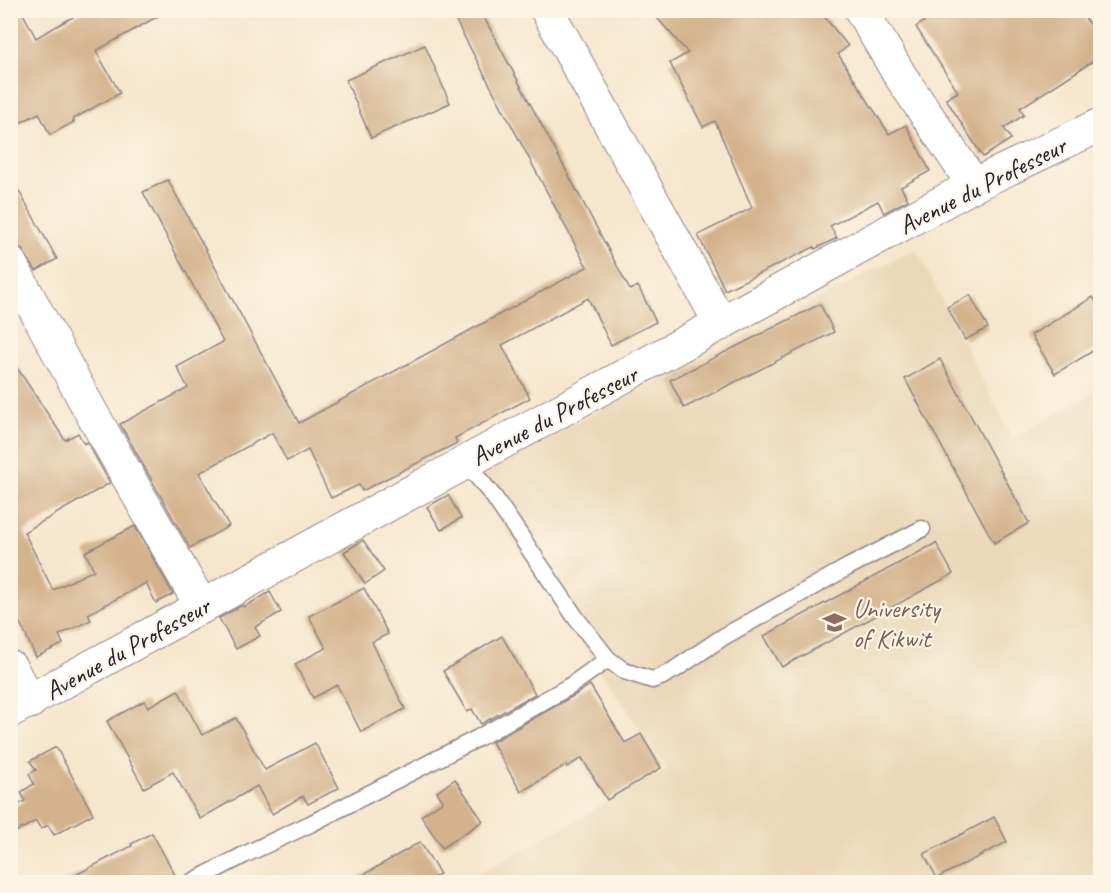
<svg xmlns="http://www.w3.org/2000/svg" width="1111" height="893" font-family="Caveat,sans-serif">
	<rect width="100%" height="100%" fill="#fcf5e5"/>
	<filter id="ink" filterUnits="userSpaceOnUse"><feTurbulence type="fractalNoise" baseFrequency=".0167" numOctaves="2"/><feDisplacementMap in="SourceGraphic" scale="12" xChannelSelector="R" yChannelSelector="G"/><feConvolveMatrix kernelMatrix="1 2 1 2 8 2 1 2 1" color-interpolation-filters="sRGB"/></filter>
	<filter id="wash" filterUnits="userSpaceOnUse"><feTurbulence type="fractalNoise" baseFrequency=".008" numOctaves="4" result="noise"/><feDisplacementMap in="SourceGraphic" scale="24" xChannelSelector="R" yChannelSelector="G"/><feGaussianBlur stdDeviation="1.35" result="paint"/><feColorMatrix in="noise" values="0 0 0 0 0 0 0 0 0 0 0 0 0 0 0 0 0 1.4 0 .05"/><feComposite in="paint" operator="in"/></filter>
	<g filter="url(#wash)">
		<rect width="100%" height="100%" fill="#f7e6ce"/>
		<polygon fill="#ebd8ba" points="916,249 1012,438 1100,389 1100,882 465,882 667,769 470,477"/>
		<g id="blocks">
			<g fill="#d3b38c">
				<polygon points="10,10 21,10 36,38 85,10 169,10 96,51 120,93 73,119 74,122 50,135 39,113 10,128"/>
				<polygon points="450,10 480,10 630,290 638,286 656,322 611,345 588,298 502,345 530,398 455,438 457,443 362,491 359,485 331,498 308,450 287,461 272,433 199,473 229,526 190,548 120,424 188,388 177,367 223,342 143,192 168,180 299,423 587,267"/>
				<polygon points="650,10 819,10 848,46 838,54 889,134 906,125 930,171 901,187 908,200 884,213 878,201 830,226 837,238 815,249 814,247 725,290 698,235 752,208 715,121 703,127 670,63 688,53"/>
				<polygon points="941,10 1080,10 1101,42 1101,56 1020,108 1024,115 1004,128 1011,139 983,157 946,99 958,92 916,27"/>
				<polygon points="425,45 450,103 371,138 346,80"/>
				<polygon points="10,175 57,259 36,271 21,248 10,244"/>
				<polygon points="970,295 988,328 965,340 947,307"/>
				<polygon points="1093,297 1101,310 1101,346 1055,374 1031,335"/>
				<polygon points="820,304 834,332 684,408 670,380"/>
				<polygon points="10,357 65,440 78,433 84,444 87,442 110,483 24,532 53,590 94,570 85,552 135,526 173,594 156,603 146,583 88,614 91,620 59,635 63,644 36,657 10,602"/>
				<polygon points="940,359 1029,523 994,543 905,379"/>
				<polygon points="448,495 461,518 441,530 427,507"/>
				<polygon points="363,540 384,571 365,584 344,552"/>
				<polygon points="936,543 953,574 782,667 764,636"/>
				<polygon points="364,588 388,634 372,642 405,709 361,732 337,685 313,698 295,664 326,648 309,616"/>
				<polygon points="270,592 281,612 255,627 260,636 236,649 219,618 243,605 244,607"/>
				<polygon points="502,636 535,694 481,724 472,709 467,712 443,671"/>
				<polygon points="590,685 625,743 641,734 661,768 607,800 582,758 567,767 566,765 521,792 492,742 575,695"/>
				<polygon points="178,690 202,735 236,718 265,770 315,743 339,788 308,804 303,796 272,814 257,786 200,819 173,772 144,788 107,721 144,701 148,707"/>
				<polygon points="56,747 93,814 54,835 48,825 41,829 36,821 10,835 10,809 25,801 21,792 34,784 29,774 36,770 30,761"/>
				<polygon points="455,779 483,821 442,848 421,816 443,801 437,792"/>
				<polygon points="994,817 1007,842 937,878 924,854"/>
				<polygon points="152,833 179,882 62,882 132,846 131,844"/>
				<polygon points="420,842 440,874 426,882 351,882"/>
			</g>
		</g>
	</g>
	<g filter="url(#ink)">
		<use href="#blocks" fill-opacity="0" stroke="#8c8484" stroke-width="1.5"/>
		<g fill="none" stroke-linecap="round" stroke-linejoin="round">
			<defs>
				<g id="service">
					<polyline points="466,463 494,497 576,618 608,659 624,671 652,680 661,677 674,670 723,637 848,567 922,529"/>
					<polyline points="192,882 244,855 310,824 478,738 570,686 608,659"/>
				</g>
				<g id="minor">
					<polyline points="547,10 721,324"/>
					<polyline points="861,10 901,77 974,185"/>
					<polyline points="10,263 90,410 202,607"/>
					<polyline points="10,667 30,702"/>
					<polyline points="10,711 974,185 1100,125"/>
				</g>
			</defs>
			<use href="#service" stroke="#8c8484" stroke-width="19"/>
			<use href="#minor" stroke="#8c8484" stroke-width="35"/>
			<use href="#service" stroke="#fff" stroke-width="16"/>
			<use href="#minor" stroke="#fff" stroke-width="33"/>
		</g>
	</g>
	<defs>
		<symbol id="university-bare" viewBox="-9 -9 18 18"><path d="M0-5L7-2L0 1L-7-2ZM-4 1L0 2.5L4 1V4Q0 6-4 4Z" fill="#8d6e63" stroke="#fcf5e5" stroke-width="2.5" paint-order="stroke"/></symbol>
	</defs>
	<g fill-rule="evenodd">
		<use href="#university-bare" x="818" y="606" width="33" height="33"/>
	</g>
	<g text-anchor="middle" stroke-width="4.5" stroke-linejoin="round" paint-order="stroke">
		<g font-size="26" fill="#22223b" stroke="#fcf5e5">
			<text transform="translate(982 185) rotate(-27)" y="9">Avenue du Professeur</text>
			<text transform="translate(554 415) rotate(-28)" y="9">Avenue du Professeur</text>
			<text transform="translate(127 648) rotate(-29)" y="9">Avenue du Professeur</text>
		</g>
		<g font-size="26" fill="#785e54" stroke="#fcf5e5" text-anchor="start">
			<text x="853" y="617">University<tspan x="853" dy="30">of Kikwit</tspan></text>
		</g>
	</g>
	<rect width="1111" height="893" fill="none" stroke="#fcf5e5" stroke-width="36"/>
</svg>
